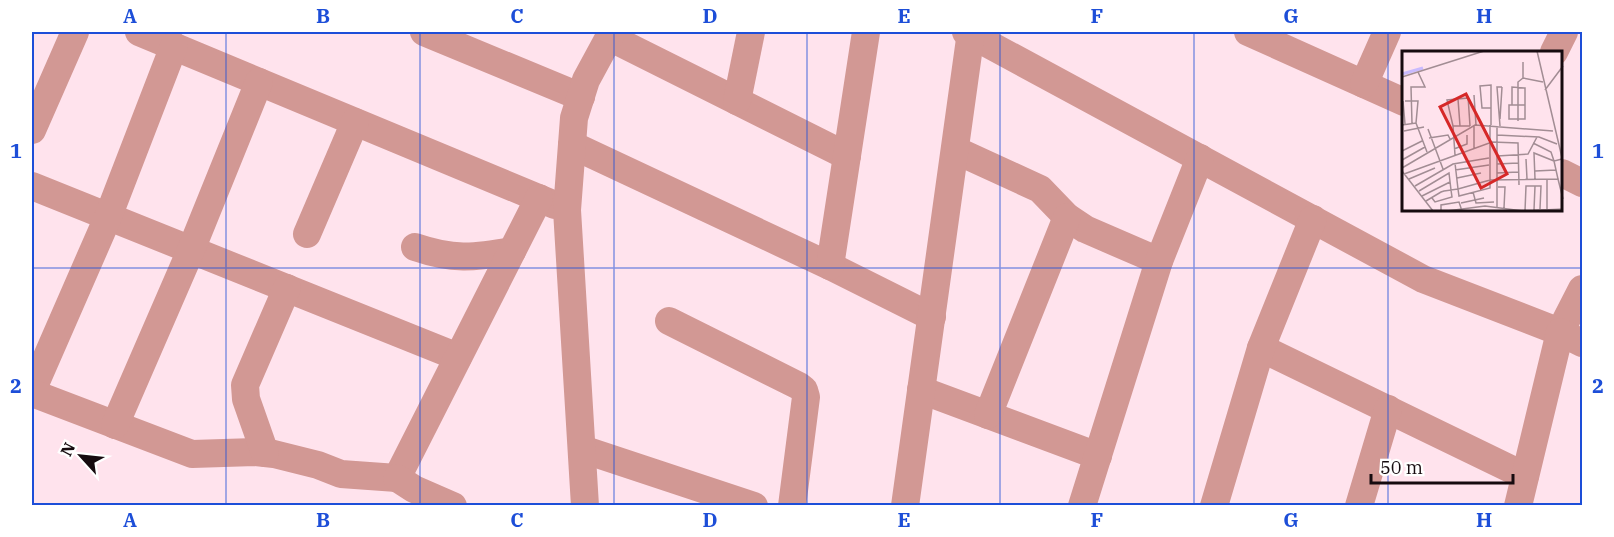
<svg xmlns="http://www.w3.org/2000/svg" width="1614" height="537" font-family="'IBM Plex Serif',serif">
	<rect width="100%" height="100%" fill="#ffe3ed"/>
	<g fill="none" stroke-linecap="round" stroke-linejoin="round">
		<g stroke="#d29894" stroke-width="28">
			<polyline points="139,32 555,205"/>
			<polyline points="424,32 581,97"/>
			<polyline points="966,32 1423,279 1560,332 1582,289"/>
			<polyline points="1248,32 1404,102"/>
			<polyline points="609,37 847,156"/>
			<polyline points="1554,52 1564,32"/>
			<polyline points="1364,84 1387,32"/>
			<polyline points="737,101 751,32"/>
			<polyline points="32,130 75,32"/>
			<polyline points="572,145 830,266 932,317"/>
			<polyline points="955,150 1040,189 1067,217 1085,229 1159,261"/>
			<polyline points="1562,173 1582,183"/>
			<polyline points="32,186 458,357"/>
			<polyline points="307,234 355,122"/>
			<path d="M 415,247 C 453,260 473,258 512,251"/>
			<polyline points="830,266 866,32"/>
			<polyline points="669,321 799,386 804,390 806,397 792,506"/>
			<polyline points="1261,348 1525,476"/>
			<polyline points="921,390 1098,456"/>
			<polyline points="32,391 108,217 174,46"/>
			<polyline points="32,393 192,454 255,452 274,454 318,465 341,474 397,478 539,198"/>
			<polyline points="988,415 1067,217"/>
			<polyline points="115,425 191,250 259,82"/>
			<polyline points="582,449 754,506"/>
			<polyline points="265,453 246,399 245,385 287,288"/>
			<polyline points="397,478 414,489 453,506"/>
			<polyline points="585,506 567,210 574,118 586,80 612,32"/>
			<polyline points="905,506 971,32"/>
			<polyline points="1082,506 1159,261 1200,158"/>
			<polyline points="1214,506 1261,348 1313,219"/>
			<polyline points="1359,506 1388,409"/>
			<polyline points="1518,506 1560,332 1582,343"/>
		</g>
	</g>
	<path fill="none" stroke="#1d4ed8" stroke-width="1.5" stroke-opacity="0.55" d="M 226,32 L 226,506M 420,32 L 420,506M 614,32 L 614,506M 807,32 L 807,506M 1000,32 L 1000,506M 1194,32 L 1194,506M 1388,32 L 1388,506M 32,268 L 1582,268"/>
	<g transform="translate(1402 51)">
		<rect width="160" height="160" fill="#ffe3ed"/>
		<path fill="none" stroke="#c9bafe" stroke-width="3" d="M 0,23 L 21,17"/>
		<path fill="none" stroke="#a28d94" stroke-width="1.5" d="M 135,0 L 161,111M 0,26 L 82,0M 121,27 L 141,31M 143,39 L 161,15M 72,44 L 74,74M 66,45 L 68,75M 66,47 L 45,49 L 51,75 L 68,75M 56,48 L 58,75M 1,50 L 3,73M 3,50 L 16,50 L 14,72M 110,54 L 110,36 L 122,37 L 123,37 L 123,68 L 107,68 L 107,54 L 123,54M 98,68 L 100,36M 116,70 L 116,31 L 121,27 L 121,11M 10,72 L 9,36 L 23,36 L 16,21M 0,74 L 14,72 L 25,101M 88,74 L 88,129 L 156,128 L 152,110 L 160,108M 89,74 L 89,34 L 78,35 L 80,57 L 89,57M 51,75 L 53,104M 72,75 L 72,97M 98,75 L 95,36 L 100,36M 26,78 L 41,118M 2,80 L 22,76M 95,84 L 137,86 L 155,93M 27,87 L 46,84 L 48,88M 131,92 L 149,101 L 152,110M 52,98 L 65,93 L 65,84M 0,100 L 20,90M 95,105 L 126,103 L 135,86M 124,108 L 125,128M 0,109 L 23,96M 95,113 L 116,112M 0,117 L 73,74 L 151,80M 53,119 L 87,114M 0,120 L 31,160M 133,120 L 154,119M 95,122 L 116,121M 2,123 L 90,91 L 116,92 L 117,134M 55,127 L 79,122M 7,128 L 33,117M 133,128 L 132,102 L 152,110M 156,128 L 161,148M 13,135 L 51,113 L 87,107M 133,135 L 139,135 L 138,158M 96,136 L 103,136 L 102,157M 17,140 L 47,122 L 49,139 L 56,138 L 88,129 L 88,137 L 57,145 L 56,138 L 53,112M 71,141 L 74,152 L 92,151M 20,145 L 48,131M 24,150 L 39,141 L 42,140 L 49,139 L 50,146 L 33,151 L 30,147M 59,152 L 82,147M 95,156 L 95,75M 145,158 L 145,128M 39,160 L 39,154 L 57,151 L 60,160M 45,160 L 83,155 L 121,160M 121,160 L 161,158M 123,160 L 124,135 L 133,135 L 132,159"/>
		<path fill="#d62828" fill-opacity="0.15" stroke="#d62828" stroke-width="3" d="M 64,43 L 105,123 L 79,137 L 38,56 Z"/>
		<rect width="160" height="160" fill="none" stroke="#160b0f" stroke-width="3"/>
	</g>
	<rect width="1614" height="537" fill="none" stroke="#ffffff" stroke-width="66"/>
	<g transform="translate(81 456) rotate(297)" stroke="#ffffff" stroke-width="4.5" paint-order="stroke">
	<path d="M0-4.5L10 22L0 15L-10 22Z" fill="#160b0f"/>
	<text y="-9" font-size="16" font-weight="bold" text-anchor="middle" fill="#160b0f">N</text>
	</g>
	<path d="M1371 474v9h142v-9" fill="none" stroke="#160b0f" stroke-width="3"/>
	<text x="1380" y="474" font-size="18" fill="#160b0f" stroke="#ffffff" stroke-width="4.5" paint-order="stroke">50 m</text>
	<rect x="33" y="33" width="1548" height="471" fill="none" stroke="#1d4ed8" stroke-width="2"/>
	<g font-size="20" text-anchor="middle" font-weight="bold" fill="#1d4ed8">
		<text x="130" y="23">A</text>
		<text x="323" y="23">B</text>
		<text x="517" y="23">C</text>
		<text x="710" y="23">D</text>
		<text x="904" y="23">E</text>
		<text x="1097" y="23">F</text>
		<text x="1291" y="23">G</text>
		<text x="1484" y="23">H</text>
		<text x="16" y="158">1</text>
		<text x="1598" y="158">1</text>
		<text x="16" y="393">2</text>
		<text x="1598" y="393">2</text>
		<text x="130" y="527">A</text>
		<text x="323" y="527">B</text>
		<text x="517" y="527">C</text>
		<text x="710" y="527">D</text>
		<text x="904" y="527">E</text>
		<text x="1097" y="527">F</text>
		<text x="1291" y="527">G</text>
		<text x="1484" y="527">H</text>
	</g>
</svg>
